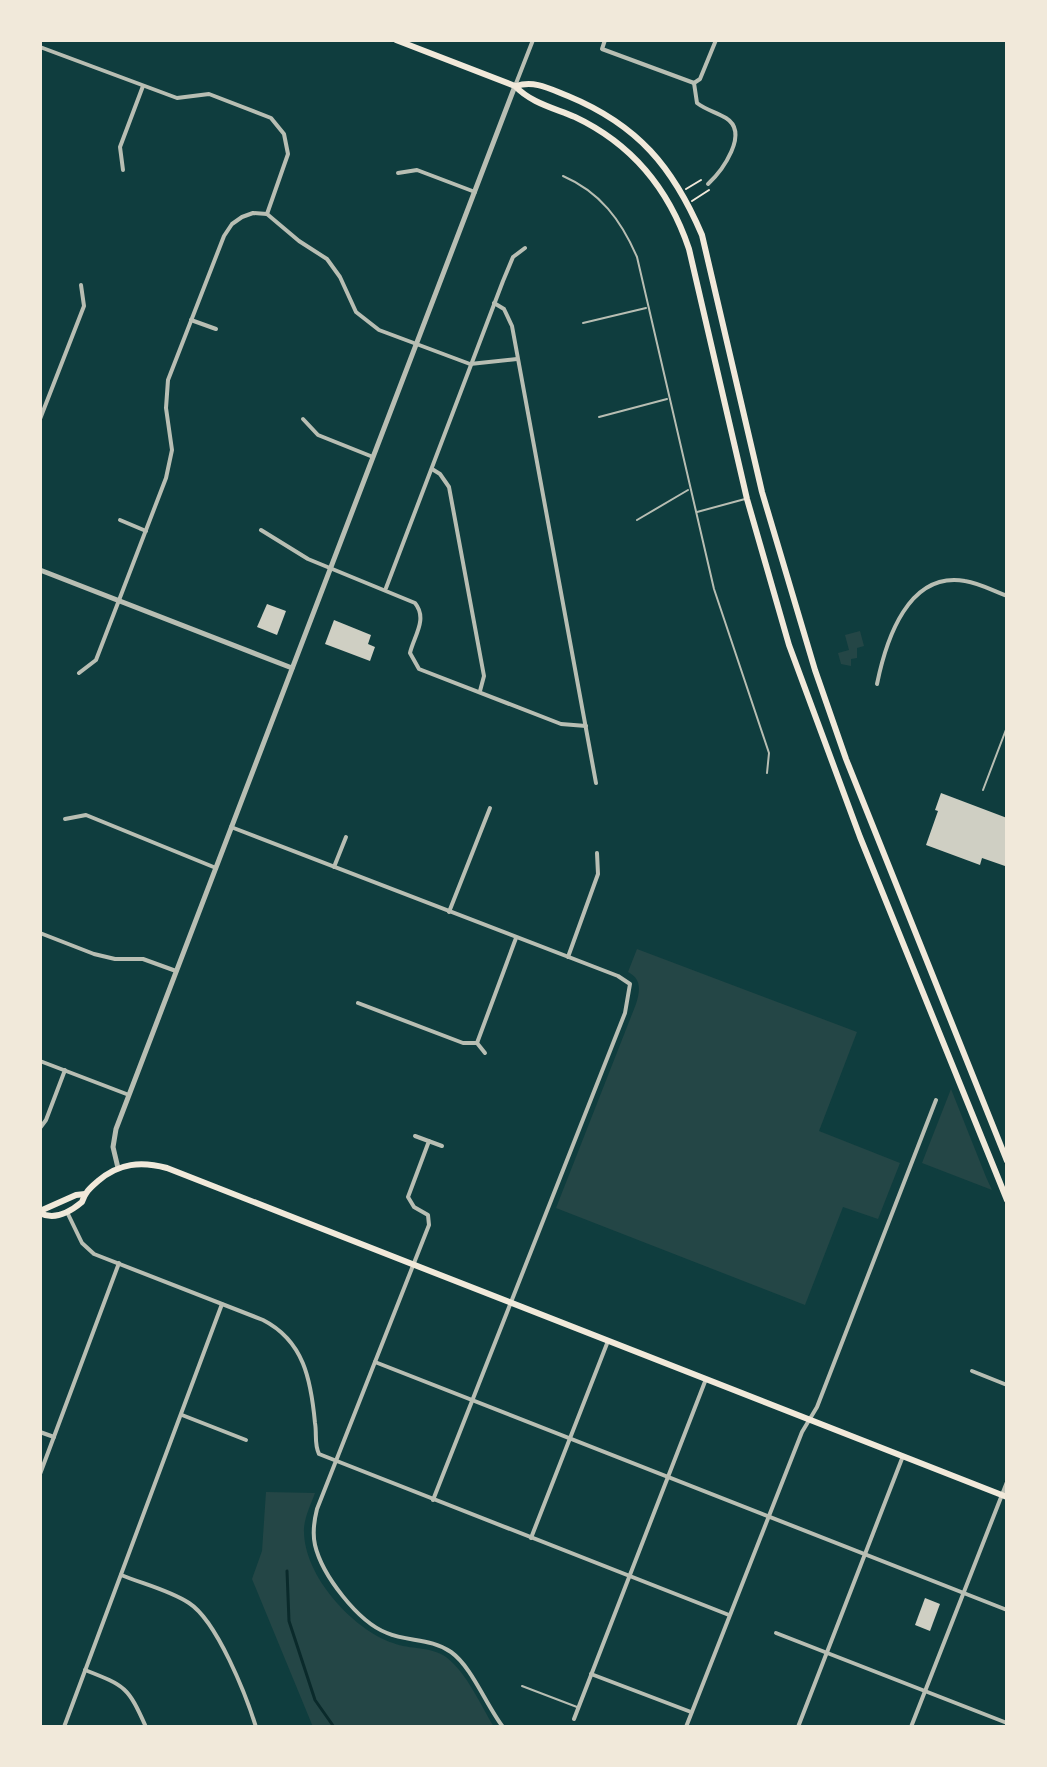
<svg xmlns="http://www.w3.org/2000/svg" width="1047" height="1767" font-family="Arial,sans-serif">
	<rect width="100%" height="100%" fill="#0f3d3e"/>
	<g fill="#244646">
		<polygon points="860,631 864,646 857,648 857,658 851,659 851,666 841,664 838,653 849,650 845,635"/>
		<path d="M 637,949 L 857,1032 L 819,1131 L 900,1163 L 878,1219 L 843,1207 L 805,1305 L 556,1208 L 636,1004 C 640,991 642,979 628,972 Z"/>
		<polygon points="951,1089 986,1177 992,1190 922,1163"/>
		<path d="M 266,1492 L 315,1493 C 311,1504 305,1516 304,1528 C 302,1574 352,1629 393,1643 C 411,1650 430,1646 446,1657 C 467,1673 480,1704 494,1727 L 313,1727 L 252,1579 L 262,1551 Z"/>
	</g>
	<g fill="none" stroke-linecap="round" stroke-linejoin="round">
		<polyline stroke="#0a2a2b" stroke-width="3" points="287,1571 289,1621 315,1700 334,1727"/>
	</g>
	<g fill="#cfcfc3">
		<polygon points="267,604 286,611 277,635 257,627"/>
		<polygon points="334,620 371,635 368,644 375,647 370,661 325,644"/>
		<polygon points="941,793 1007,818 1005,866 982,858 980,865 926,845 938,811 935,810"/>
		<polygon points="925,1598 940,1604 930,1631 915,1625"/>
	</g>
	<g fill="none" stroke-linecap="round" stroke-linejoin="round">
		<g stroke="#f1e9da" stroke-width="2">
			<polyline points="686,189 701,180"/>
			<polyline points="692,201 709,190"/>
		</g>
		<g stroke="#b8beb3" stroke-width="2">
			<path d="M 563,176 C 600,192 621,220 637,257 L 714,589 L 769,753 L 767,773"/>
			<polyline points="583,323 646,308"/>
			<polyline points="599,417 667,399"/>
			<polyline points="697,512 745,499"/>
			<polyline points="637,520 688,490"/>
			<polyline points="983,790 1007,727"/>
			<polyline points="522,1686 577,1707"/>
		</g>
		<g stroke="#b8beb3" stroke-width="4">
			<polyline points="605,40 602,49 694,83"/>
			<polyline points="40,47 177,98 209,94 271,118 284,134 288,154 267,214"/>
			<path d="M 694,83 L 697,103 C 706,110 716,112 726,118 C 750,133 722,171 708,184"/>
			<polyline points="694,83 700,79 716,40"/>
			<polyline points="515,86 533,40"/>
			<polyline points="123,170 120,147 143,86"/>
			<polyline points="398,173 417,170 475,192"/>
			<polyline points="494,303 504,309 512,326 596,783"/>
			<polyline points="191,320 216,329"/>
			<polyline points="40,419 84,306 81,285"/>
			<polyline points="303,419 318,435 373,457"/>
			<polyline points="432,469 440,474 449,487 484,676 480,691"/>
			<polyline points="120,520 146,531"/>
			<path d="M 261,530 L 308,559 L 415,603 C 428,619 414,636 410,653 L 419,669 L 561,724 L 586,726"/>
			<polyline points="386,588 503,281 513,257 525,248"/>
			<polyline points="79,673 96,660 166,478 172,450 166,408 168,380 224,236 232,224 242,217 253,213 267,214 299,241 327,259 340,277 356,312 379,330 470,364 517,359"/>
			<path d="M 877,684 C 886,640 908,571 965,581 C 979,583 994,591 1007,596"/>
			<polyline points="65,819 86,815 216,868"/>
			<polyline points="231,827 618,976 630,984 625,1013 433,1500"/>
			<polyline points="334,867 346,837"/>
			<polyline points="449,912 490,808"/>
			<polyline points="40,933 94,954 115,959 143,959 176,971"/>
			<polyline points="568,957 598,874 597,853"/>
			<polyline points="358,1003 463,1043 477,1043"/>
			<polyline points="477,1043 516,938"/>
			<polyline points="477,1043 485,1053"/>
			<polyline points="40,1061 129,1095"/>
			<polyline points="40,1128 46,1120 65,1070"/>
			<polyline points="415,1136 442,1146"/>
			<path d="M 429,1141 L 408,1197 L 414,1207 L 428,1215 L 429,1225 L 317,1509 C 314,1521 312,1532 315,1545 C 322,1575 358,1622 387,1633 C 408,1642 431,1638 451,1652 C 472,1667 486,1705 503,1727"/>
			<path d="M 67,1212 L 82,1243 L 94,1254 L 263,1320 C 304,1341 311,1380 315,1423 C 317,1434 314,1444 319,1454 L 729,1615"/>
			<polyline points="375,1362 1007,1610"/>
			<polyline points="972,1371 1007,1385"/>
			<polyline points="182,1415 246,1440"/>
			<polyline points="40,1432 54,1437"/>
			<polyline points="40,1474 119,1263"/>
			<polyline points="531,1538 608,1341"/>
			<path d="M 121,1575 C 143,1584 169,1590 189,1603 C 217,1621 246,1695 256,1727"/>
			<polyline points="776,1633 1007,1723"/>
			<path d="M 85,1670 C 126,1686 128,1687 146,1727"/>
			<polyline points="591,1674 691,1712"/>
			<polyline points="574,1719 706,1379"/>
			<polyline points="64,1727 222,1304"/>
			<polyline points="686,1727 802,1432 817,1407 936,1100"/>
			<polyline points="798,1727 903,1456"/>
			<polyline points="911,1727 1007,1482"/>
		</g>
		<g stroke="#b8beb3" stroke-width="5">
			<polyline points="40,570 292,668"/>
			<polyline points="118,1168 113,1147 116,1129 515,86"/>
		</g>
		<g stroke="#f1e9da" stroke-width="6">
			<polyline points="40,1211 76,1195 85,1194"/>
			<path d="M 40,1213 C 55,1221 70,1212 82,1202 C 85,1192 90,1188 98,1181 C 119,1163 141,1161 167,1168 L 1007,1497"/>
		</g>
		<g stroke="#f1e9da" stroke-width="6">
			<path d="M 396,40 L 515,86 C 531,103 554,108 575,117 C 632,144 669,189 689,249 L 747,499 L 789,645 L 860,837 L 1007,1200"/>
			<path d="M 516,86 C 535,80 550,89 568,96 C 638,125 673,167 702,235 L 762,492 L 815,670 L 846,759 L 1007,1161"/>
		</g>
	</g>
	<rect width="1047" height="1767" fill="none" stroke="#f1e9da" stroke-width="84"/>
</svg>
